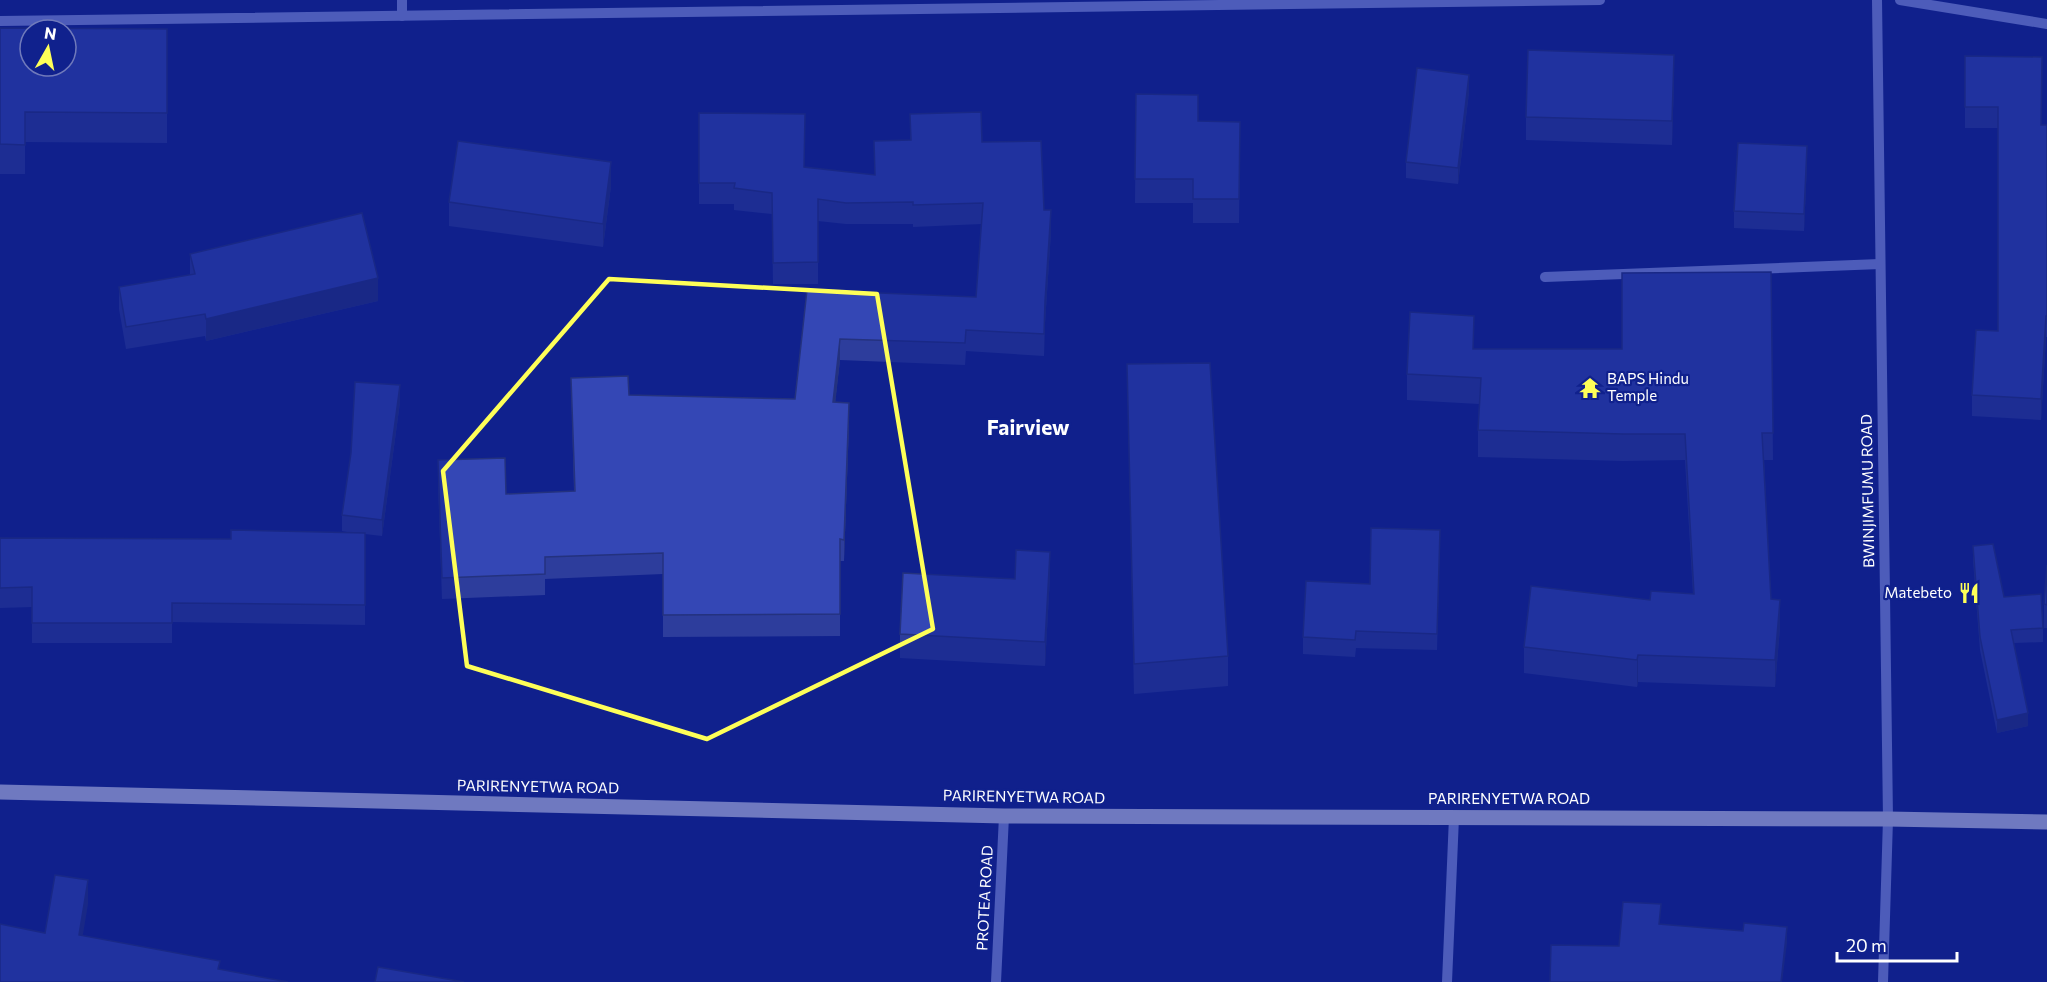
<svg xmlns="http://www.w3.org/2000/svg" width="2047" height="982" font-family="Commissioner,sans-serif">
	<rect width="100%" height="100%" fill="#10218d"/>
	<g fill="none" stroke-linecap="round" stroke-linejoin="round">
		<g stroke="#97a5f2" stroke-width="10">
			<polyline points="1877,0 1888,819 1883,982"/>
			<polyline points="1900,0 2047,24"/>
			<polyline points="402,16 402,0"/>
			<polyline points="0,21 1600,0"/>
			<polyline points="1545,277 1880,264"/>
			<polyline points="996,982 1004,816"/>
			<polyline points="1447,982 1454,817"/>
		</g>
		<polyline stroke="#e2e5ff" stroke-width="15" points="0,792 1004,816 1888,819 2047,822"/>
	</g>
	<g fill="#2d3d9c">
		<polygon points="0,28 167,29 167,143 25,142 25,174 0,174"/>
		<polygon points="1965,56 2041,125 2047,125 2047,337 2046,337 2041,420 1972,416 1972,395 1998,331 1998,128 1965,128"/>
		<polygon points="1674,79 1672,145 1526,140 1526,117"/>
		<polygon points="1469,92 1458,184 1406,178 1406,162"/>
		<polygon points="1136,94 1198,121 1240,122 1239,223 1193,223 1193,203 1135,203"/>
		<polygon points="699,113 805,167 875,175 874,141 910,140 910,114 982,142 1044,210 1051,232 1045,323 1044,356 966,351 965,365 840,360 835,402 849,425 844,561 840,561 840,636 663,637 663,574 545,579 545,595 442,599 438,482 438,460 506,494 574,491 571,378 629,395 795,399 807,290 976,297 981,224 913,227 913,224 846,224 818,221 818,284 773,284 772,214 734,210 734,204 699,204"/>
		<polygon points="1807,163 1804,231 1734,228 1734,211"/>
		<polygon points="611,186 603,247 449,226 449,202"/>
		<polygon points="190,254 378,301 206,341 205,336 126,349 119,309 119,287 190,275"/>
		<polygon points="1771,272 1773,460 1764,460 1771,599 1780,627 1775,687 1638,682 1637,687 1524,673 1524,647 1650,600 1693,594 1685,460 1623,461 1478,457 1478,430 1479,404 1407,400 1407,374 1622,349"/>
		<polygon points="1127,364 1228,656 1228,686 1134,694"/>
		<polygon points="400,402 382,536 365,534 365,625 172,622 172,643 32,643 32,607 0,608 0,538 231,539 352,533 342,531 342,515"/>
		<polygon points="1440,530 1437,650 1356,648 1355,657 1303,654 1303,637"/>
		<polygon points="1973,546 2004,597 2043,628 2043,642 2014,643 2028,726 1997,733 1980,650 1973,560"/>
		<polygon points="2047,565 2047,628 2044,628 2044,604"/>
		<polygon points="1050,576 1045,666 900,658 900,634 1015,579"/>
	</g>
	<g fill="#24327f">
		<polygon points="1674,55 1674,79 1672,145 1672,121"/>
		<polygon points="1469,75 1469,92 1458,184 1458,168"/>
		<polygon points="1807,146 1807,163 1804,231 1804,214"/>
		<polygon points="611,162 611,186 603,247 603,224"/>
		<polygon points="1051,210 1051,232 1045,323 1044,356 1045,301"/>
		<polygon points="378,278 378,301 206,341 206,319"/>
		<polygon points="2046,316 2046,337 2041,420 2041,399"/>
		<polygon points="840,339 840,360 833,424 833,402"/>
		<polygon points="400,385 400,402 382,536 382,520"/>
		<polygon points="849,403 849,425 844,561 844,540"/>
		<polygon points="1050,552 1050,576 1045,666 1045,642"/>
		<polygon points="1780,600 1780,627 1775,687 1775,660"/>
		<polygon points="1638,655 1638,682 1637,687 1637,660"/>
		<polygon points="2028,713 2028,726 1997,733 1997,720"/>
		<polygon points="88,880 88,904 79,958 79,935"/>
		<polygon points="1787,927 1787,943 1782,982 1781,982"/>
	</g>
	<g fill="#3447b5" stroke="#24327f" stroke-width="1.5" fill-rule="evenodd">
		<path d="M 0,28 L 167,29 L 167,113 L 25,112 L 25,145 L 0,144 ZM 30,30 L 66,30 L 66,66 L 30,66 Z"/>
		<polygon points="1528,50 1674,55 1672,121 1526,117"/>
		<polygon points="1965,56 2042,57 2041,125 2047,125 2047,316 2046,316 2041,399 1972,395 1976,330 1998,331 1998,107 1965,107"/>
		<polygon points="1417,68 1469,75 1458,168 1406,162"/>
		<polygon points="1136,94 1198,95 1198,121 1240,122 1239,199 1193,199 1193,179 1135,179"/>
		<polygon points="981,112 982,142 1041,141 1044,210 1051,210 1045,301 1044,334 966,330 965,343 840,339 833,402 849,403 844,540 840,539 840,614 663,615 663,553 545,557 545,574 442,578 438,460 505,458 506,494 575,491 571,378 628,376 629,395 795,399 807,290 976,297 983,203 913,205 913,202 846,203 818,199 818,262 773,263 772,193 734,188 735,183 699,183 699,113 805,114 804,167 875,175 874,141 911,140 910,114"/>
		<polygon points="458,141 611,162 603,224 449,202"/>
		<polygon points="1738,143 1807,146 1804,214 1734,211"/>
		<polygon points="362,213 378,278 206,319 205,314 126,327 119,287 195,274 190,254"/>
		<polygon points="1771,272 1773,433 1762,433 1771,599 1780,600 1775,660 1638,655 1637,660 1524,647 1531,586 1650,600 1651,591 1694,594 1685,434 1623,434 1478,430 1481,378 1407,374 1410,312 1474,316 1473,349 1622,349 1622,273"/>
		<polygon points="1210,363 1228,656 1134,664 1127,364"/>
		<polygon points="355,382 400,385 382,520 342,515 351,453"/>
		<polygon points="1371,528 1440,530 1437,634 1356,631 1355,640 1303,637 1306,581 1370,584"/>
		<polygon points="231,530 365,533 365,605 172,603 172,623 32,623 32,587 0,588 0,538 231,539"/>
		<polygon points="1993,544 2004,597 2041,594 2043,628 2011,630 2028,713 1997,720 1980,637 1973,546"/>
		<polygon points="1016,550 1050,552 1045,642 900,634 903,573 1015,579"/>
		<polygon points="2047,565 2047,605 2044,604"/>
		<polygon points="55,875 88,880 79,935 220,961 218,969 288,982 0,982 0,924 45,933"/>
		<polygon points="1623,902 1661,904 1659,924 1743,931 1744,923 1787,927 1781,982 1550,982 1551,945 1619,946"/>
		<polygon points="378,967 464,982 375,982"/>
	</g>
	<path d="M0 0H2047V982H0ZM 609,279 L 877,294 L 933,629 L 707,739 L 467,666 L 443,471 Z" fill="#10218d" fill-opacity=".55" fill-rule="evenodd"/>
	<path fill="none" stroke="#feff58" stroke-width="4.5" stroke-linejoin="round" d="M 609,279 L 877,294 L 933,629 L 707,739 L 467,666 L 443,471 Z"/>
	<defs>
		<symbol id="temple-bare" viewBox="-9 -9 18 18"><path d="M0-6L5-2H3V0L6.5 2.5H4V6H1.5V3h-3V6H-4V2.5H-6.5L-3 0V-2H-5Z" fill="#feff58" stroke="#10218d" stroke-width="2.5" paint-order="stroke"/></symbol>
		<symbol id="restaurant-bare" viewBox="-9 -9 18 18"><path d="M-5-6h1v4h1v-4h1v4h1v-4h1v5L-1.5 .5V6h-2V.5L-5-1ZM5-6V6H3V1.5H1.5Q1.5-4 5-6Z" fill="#feff58" stroke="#10218d" stroke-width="2.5" paint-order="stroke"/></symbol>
	</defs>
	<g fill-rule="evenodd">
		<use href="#temple-bare" x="1575" y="373" width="30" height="30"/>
		<use href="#restaurant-bare" x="1954" y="578" width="30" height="30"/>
	</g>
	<g text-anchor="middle" stroke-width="4.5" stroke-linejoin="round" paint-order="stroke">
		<g font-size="15" fill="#fff" stroke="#10218d" text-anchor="start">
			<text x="1607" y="384">BAPS Hindu<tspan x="1607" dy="17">Temple</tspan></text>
			<text x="1952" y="598" text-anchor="end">Matebeto</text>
		</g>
		<g font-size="15" fill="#fff" stroke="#10218d">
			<text transform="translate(1868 491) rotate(-91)" y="5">BWINJIMFUMU ROAD</text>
			<text transform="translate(538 787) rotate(1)" y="5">PARIRENYETWA ROAD</text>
			<text transform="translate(1024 797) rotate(1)" y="5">PARIRENYETWA ROAD</text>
			<text x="1509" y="804">PARIRENYETWA ROAD</text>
			<text transform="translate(985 898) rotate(-87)" y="5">PROTEA ROAD</text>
		</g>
		<g font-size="21" font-weight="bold" fill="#fff" stroke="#10218d">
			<text x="1028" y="435">Fairview</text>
		</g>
	</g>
	<g transform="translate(48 48) rotate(9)"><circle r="28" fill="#10218d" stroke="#707abb" stroke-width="1.5"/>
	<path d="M0-4.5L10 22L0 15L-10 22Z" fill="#feff58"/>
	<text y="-9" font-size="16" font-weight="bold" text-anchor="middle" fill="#ffffff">N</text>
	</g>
	<path d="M1837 952v9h120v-9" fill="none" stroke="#ffffff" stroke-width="3"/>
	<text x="1846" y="952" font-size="18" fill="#ffffff" stroke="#10218d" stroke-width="4.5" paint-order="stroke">20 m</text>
</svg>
